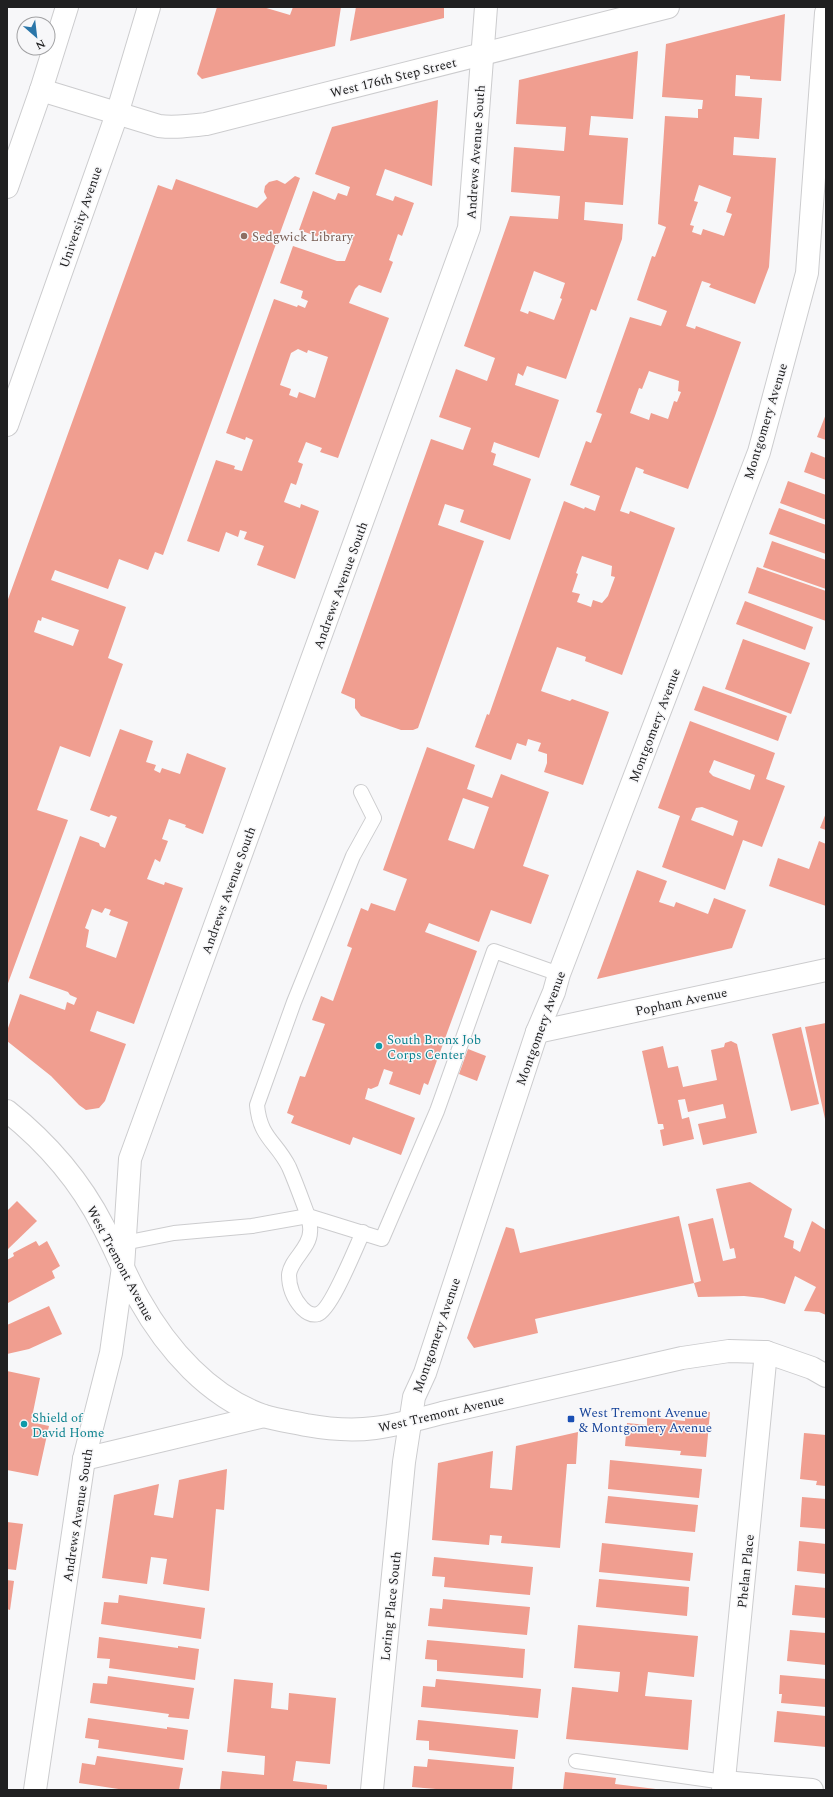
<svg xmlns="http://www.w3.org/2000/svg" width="833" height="1797" font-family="Spectral,serif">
	<rect width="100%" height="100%" fill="#f7f7f9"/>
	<g fill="#f09e90" fill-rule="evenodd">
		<polygon points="217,7 263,7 290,15 293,7 341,7 335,46 202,79 197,74"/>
		<polygon points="356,7 444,7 444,18 350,41"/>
		<path d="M 785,14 L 781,81 L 750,79 L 750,76 L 736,75 L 735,96 L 762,98 L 759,139 L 734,137 L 733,155 L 776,158 L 769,267 L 755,304 L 709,287 L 711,284 L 702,281 L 686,326 L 695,329 L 696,326 L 741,342 L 715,416 L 688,489 L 643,473 L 644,470 L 636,467 L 620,511 L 629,514 L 630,511 L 675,528 L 622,675 L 585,661 L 586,657 L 557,647 L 541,691 L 570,701 L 572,699 L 609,712 L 583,785 L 544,772 L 547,763 L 547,754 L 538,751 L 541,743 L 528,739 L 526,746 L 517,743 L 511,760 L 475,747 L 487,714 L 489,715 L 564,501 L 584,509 L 585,507 L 595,511 L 600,496 L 570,485 L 586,441 L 591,443 L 602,414 L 596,412 L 630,317 L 661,326 L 667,311 L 637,300 L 652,256 L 655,257 L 666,227 L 658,224 L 665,116 L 698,118 L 698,109 L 702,109 L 703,100 L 662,97 L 666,44 ZM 699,185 L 731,197 L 726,212 L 732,214 L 724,236 L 703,229 L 701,235 L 692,232 L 694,226 L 690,225 L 698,202 L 694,201 ZM 649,371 L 679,381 L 678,391 L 681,392 L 677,402 L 674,401 L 668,419 L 651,413 L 649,420 L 630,413 L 639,388 L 642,389 ZM 582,556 L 612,566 L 611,576 L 615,577 L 608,596 L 602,603 L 593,600 L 591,607 L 577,602 L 580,594 L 572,592 L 578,574 L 576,573 Z"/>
		<path d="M 638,51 L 633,119 L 591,116 L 589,135 L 628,138 L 623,205 L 585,202 L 584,220 L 623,224 L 622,239 L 596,311 L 591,309 L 566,379 L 527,366 L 523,376 L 518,373 L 515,385 L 559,400 L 539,458 L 494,442 L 491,452 L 496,454 L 493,465 L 531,479 L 510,540 L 460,522 L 464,510 L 445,504 L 438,525 L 484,541 L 418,728 L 413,730 L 401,730 L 361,716 L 355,708 L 355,699 L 341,693 L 431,439 L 463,450 L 471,428 L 439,417 L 456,369 L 487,381 L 495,358 L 464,346 L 510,216 L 558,219 L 560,196 L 511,192 L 514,147 L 564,151 L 566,127 L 516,124 L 519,80 ZM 534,271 L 565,283 L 560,298 L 562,299 L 554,320 L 529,311 L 528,314 L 520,311 Z"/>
		<path d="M 438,100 L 432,186 L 385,169 L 376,195 L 393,201 L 395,196 L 414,203 L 402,236 L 398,234 L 389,260 L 393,262 L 381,293 L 359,285 L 355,289 L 349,303 L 389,318 L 338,458 L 320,452 L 322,448 L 306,442 L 298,462 L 303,464 L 296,485 L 291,483 L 284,502 L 300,508 L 301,504 L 319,511 L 295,579 L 257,565 L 264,546 L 244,539 L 247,532 L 240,530 L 238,537 L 226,532 L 219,552 L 187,541 L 216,460 L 235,466 L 234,469 L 242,471 L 253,440 L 246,437 L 245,440 L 226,433 L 274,299 L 297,307 L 298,305 L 305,308 L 308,301 L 301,298 L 303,291 L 280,283 L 293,246 L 337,261 L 345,261 L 353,240 L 332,232 L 331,238 L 327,240 L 299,230 L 313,191 L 335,200 L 338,193 L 347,196 L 350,187 L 315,174 L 332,127 ZM 298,349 L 307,353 L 308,350 L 328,357 L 315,398 L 299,392 L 297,398 L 289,395 L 291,389 L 280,385 L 291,353 Z"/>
		<path d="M 295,176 L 300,178 L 163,555 L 155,552 L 148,570 L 119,559 L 108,589 L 55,570 L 51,580 L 126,607 L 108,658 L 123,664 L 90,757 L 60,746 L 37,810 L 68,820 L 7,986 L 7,602 L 158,185 L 172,190 L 176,179 L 257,208 L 267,198 L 264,192 L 265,186 L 269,182 L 277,180 L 285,184 ZM 42,617 L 79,630 L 73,646 L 34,632 L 38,620 L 41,621 Z"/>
		<polygon points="826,414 826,440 817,437"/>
		<polygon points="811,452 826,458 826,480 804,472"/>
		<polygon points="788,481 826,495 826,520 780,503"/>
		<polygon points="779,508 826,525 826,554 769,534"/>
		<polygon points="772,541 826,560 826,589 763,567"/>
		<polygon points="757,567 826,591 826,621 748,593"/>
		<polygon points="745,601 813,627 805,650 736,624"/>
		<polygon points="743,639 810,663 791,714 725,689"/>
		<polygon points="703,686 787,716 778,741 694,710"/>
		<path d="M 690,721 L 775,753 L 766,779 L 785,786 L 762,847 L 743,840 L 725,890 L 662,867 L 680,816 L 658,808 ZM 714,760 L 755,775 L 750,790 L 713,776 L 709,772 ZM 702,807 L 738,821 L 733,836 L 691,820 L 696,808 Z"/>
		<path d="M 120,729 L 153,741 L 146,762 L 156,765 L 154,770 L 160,773 L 162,768 L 180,774 L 187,753 L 226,768 L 203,834 L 185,827 L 186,825 L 169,819 L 162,839 L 168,841 L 160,862 L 155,859 L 147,879 L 164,885 L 165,882 L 183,888 L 134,1024 L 97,1011 L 90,1031 L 126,1044 L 105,1101 L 99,1108 L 86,1110 L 79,1105 L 51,1076 L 7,1041 L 7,1031 L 20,994 L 65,1010 L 67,1002 L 74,1005 L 77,998 L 70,995 L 68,992 L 29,978 L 80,836 L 99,843 L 100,846 L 105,848 L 117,817 L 111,815 L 109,817 L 90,810 ZM 105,908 L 111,910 L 109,915 L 128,922 L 116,958 L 86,947 L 89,930 L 85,928 L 92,909 L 102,913 Z"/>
		<path d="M 427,747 L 475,765 L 467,789 L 492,798 L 501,774 L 549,792 L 523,866 L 549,875 L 531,924 L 491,910 L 479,942 L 429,923 L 425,932 L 477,951 L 428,1085 L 424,1083 L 420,1095 L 389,1084 L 393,1072 L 384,1069 L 378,1086 L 371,1089 L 368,1088 L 365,1099 L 415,1118 L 401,1155 L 353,1137 L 350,1145 L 291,1123 L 294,1116 L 287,1113 L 300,1076 L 305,1077 L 325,1024 L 312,1020 L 321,996 L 333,1001 L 352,948 L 347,946 L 361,908 L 368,911 L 371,903 L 395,911 L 407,879 L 383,870 ZM 463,798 L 489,807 L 474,849 L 448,840 Z"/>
		<polygon points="826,813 826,830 820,828"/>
		<polygon points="819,841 826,844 826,906 769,886 778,858 809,869"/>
		<polygon points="637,870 667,881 659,902 674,907 676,902 708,914 714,898 746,910 732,948 597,979"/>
		<polygon points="826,1023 826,1119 825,1119 805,1027"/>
		<polygon points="801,1027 819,1104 791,1111 772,1034"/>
		<polygon points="731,1041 737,1044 757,1133 703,1145 698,1124 726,1118 723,1104 688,1112 685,1099 678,1100 682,1119 689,1117 694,1139 663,1146 660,1130 664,1129 663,1124 658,1124 642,1051 663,1046 668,1068 678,1066 683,1087 717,1080 711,1050 724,1047 725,1043"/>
		<polygon points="468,1049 486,1056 477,1081 459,1074"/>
		<polygon points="750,1182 792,1209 784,1237 794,1241 793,1248 800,1252 812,1221 826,1230 826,1315 819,1312 804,1311 816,1287 795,1276 785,1304 763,1298 744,1296 698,1297 694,1283 701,1281 688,1224 713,1218 723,1261 736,1258 734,1248 730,1249 716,1189"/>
		<polygon points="17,1201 37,1221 7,1250 7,1211"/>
		<polygon points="679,1216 694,1283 535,1319 538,1333 474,1348 467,1338 506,1227 514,1229 520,1253"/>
		<polygon points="36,1241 39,1246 47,1241 60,1266 52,1271 55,1278 8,1303 7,1260 14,1256 13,1253"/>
		<polygon points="49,1306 62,1334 29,1349 7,1354 7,1325"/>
		<polygon points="7,1371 40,1378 31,1422 49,1426 38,1476 7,1470"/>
		<polygon points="686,1410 710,1412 706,1457 680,1455 681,1451 625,1446 627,1423 647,1425 647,1417 685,1421"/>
		<polygon points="578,1432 576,1464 567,1464 560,1548 501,1543 502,1536 490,1535 489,1545 432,1540 438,1463 493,1451 490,1488 512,1490 516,1446"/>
		<polygon points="804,1433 826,1435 826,1486 816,1485 817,1481 800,1479"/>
		<polygon points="610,1460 702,1469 699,1498 608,1489"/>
		<polygon points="227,1469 224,1510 216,1509 209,1591 163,1584 167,1559 151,1557 147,1584 102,1578 114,1495 159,1484 154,1515 173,1518 179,1480"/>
		<polygon points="608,1496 698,1505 695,1532 605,1523"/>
		<polygon points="802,1497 826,1499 826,1529 800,1527"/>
		<polygon points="7,1522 23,1524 16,1570 7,1569"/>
		<polygon points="799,1541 826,1544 826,1574 797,1571"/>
		<polygon points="602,1543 693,1553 690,1581 599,1572"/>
		<polygon points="434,1557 533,1567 530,1595 444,1587 445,1577 432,1576"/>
		<polygon points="599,1579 689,1587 687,1616 596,1607"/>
		<polygon points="7,1580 14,1581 10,1610 7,1609"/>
		<polygon points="795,1585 826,1588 826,1618 792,1615"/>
		<polygon points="119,1595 205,1608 201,1639 101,1624 104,1602 118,1603"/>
		<polygon points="443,1599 530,1607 527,1635 428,1626 430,1608 442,1609"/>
		<polygon points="578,1625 698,1636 694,1677 648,1672 645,1696 692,1700 688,1750 566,1739 572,1687 618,1692 620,1672 574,1668"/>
		<polygon points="790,1630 826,1633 826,1665 787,1661"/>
		<polygon points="99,1637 178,1648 178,1646 199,1649 195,1680 109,1668 110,1659 97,1658"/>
		<polygon points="427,1640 525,1649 523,1678 437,1671 437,1660 425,1659"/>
		<polygon points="780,1675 826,1679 826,1707 781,1703 782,1694 779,1694"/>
		<polygon points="108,1676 194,1688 189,1719 168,1717 169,1714 90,1703 93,1683 107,1684"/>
		<polygon points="234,1679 273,1683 271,1708 288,1710 289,1693 336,1698 330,1764 296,1761 293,1781 327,1785 327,1790 220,1790 222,1771 264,1775 265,1756 227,1752"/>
		<polygon points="436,1679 541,1689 538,1718 421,1707 423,1686 435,1687"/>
		<polygon points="777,1711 826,1716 826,1747 774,1742"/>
		<polygon points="88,1718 167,1729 167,1727 188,1730 184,1760 98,1748 99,1740 85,1738"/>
		<polygon points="418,1720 518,1730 515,1759 429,1750 429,1741 416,1740"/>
		<polygon points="97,1756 183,1768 179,1790 125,1790 79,1783 82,1763 95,1765"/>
		<polygon points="428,1759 514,1767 512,1790 448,1790 412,1787 414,1766 427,1767"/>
		<polygon points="565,1772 616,1778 615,1784 664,1790 563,1790"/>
	</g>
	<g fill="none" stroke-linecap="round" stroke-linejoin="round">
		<defs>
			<g id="service">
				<path d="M 363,1232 C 356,1247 331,1310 318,1314 C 312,1316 306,1312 302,1308 C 294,1299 289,1287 289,1275 C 290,1260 310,1248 310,1232 C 311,1227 309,1221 308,1216 L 382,1239 L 437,1111 L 494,951 L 559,974"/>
				<path d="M 124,1243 L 174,1233 L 252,1226 L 308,1216 C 302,1200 296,1183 289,1167 C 276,1141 260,1138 257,1105 L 294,1002 L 353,856 L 374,818 L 361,792"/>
				<polyline points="576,1761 724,1782"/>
			</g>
			<g id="minor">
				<path d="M 41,90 L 159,126 C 175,128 190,126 206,124 L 668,7"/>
				<polyline points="537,1032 826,970"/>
				<polyline points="724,1782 812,1790"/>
				<polyline points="35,1790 84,1459 111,1353 123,1267 130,1159 469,228 486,7"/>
				<polyline points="372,1790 404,1462 414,1397 425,1373 537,1032 554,992 559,974 759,452 807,273 826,13"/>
				<polyline points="723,1790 766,1352"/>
			</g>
			<g id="secondary">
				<polyline points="7,187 41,90 67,7"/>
				<polyline points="7,425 117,114 149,7"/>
				<path d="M 7,1111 C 46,1142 80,1181 103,1226 C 116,1250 125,1275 139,1299 C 167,1349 209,1397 264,1416 C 277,1420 292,1422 306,1425 C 328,1429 352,1431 375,1428 C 398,1425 420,1419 442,1413 L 682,1358 L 729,1351 L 766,1352 L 812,1368 L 826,1376"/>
				<polyline points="84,1459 264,1416"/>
			</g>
		</defs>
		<use href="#service" stroke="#ccccce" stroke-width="16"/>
		<use href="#minor" stroke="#ccccce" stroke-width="24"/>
		<use href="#secondary" stroke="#ccccce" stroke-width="24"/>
		<use href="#service" stroke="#fff" stroke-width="14"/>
		<use href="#minor" stroke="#fff" stroke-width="22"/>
		<use href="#secondary" stroke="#fff" stroke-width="22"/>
	</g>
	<circle fill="#8d6e63" stroke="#f7f7f9" stroke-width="1.5" cx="244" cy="236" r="4"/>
	<g fill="#0f9aa8" stroke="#f7f7f9" stroke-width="1.5">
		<circle cx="379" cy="1046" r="4"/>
		<circle cx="24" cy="1424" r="4"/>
	</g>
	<rect fill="#1a4fb4" stroke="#f7f7f9" stroke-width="1.5" x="567" y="1415" width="8" height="8" rx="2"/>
	<g text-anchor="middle" stroke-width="3" stroke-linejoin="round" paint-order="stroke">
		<g font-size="13" fill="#202021" stroke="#f7f7f9">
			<text transform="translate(393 77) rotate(-14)" y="5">West 176th Step Street</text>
			<text transform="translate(475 152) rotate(-86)" y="5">Andrews Avenue South</text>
			<text transform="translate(80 217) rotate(-71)" y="5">University Avenue</text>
			<text transform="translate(765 421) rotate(-73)" y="5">Montgomery Avenue</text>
			<text transform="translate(340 585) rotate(-70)" y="5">Andrews Avenue South</text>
			<text transform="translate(654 725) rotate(-69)" y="5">Montgomery Avenue</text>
			<text transform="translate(228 890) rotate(-70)" y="5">Andrews Avenue South</text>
			<text transform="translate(681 1001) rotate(-12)" y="5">Popham Avenue</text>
			<text transform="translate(540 1028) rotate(-70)" y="5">Montgomery Avenue</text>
			<text transform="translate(121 1263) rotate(62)" y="5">West Tremont Avenue</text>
			<text transform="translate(436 1335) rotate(-71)" y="5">Montgomery Avenue</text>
			<text transform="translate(441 1413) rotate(-13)" y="5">West Tremont Avenue</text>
			<text transform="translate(77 1515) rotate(-81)" y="5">Andrews Avenue South</text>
			<text transform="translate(745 1571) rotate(-84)" y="5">Phelan Place</text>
			<text transform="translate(390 1606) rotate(-84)" y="5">Loring Place South</text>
		</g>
		<g font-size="13" fill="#785e54" stroke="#f7f7f9" text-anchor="start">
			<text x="252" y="241">Sedgwick Library</text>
		</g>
		<g font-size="13" fill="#0d838f" stroke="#f7f7f9" text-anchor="start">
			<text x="387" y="1044">South Bronx Job<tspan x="387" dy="15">Corps Center</tspan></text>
			<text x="32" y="1422">Shield of<tspan x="32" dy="15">David Home</tspan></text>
		</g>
		<g font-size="13" fill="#164399" stroke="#f7f7f9" text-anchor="start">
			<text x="579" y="1417">West Tremont Avenue<tspan x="579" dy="15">&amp; Montgomery Avenue</tspan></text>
		</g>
	</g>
	<rect width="833" height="1797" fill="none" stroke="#202021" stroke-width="16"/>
	<g transform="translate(36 36) rotate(152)"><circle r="19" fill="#f7f7f9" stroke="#a1a1a3"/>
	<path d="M0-3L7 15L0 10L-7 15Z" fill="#2a76a9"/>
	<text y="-6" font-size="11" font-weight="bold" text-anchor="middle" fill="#202021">N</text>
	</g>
</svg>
